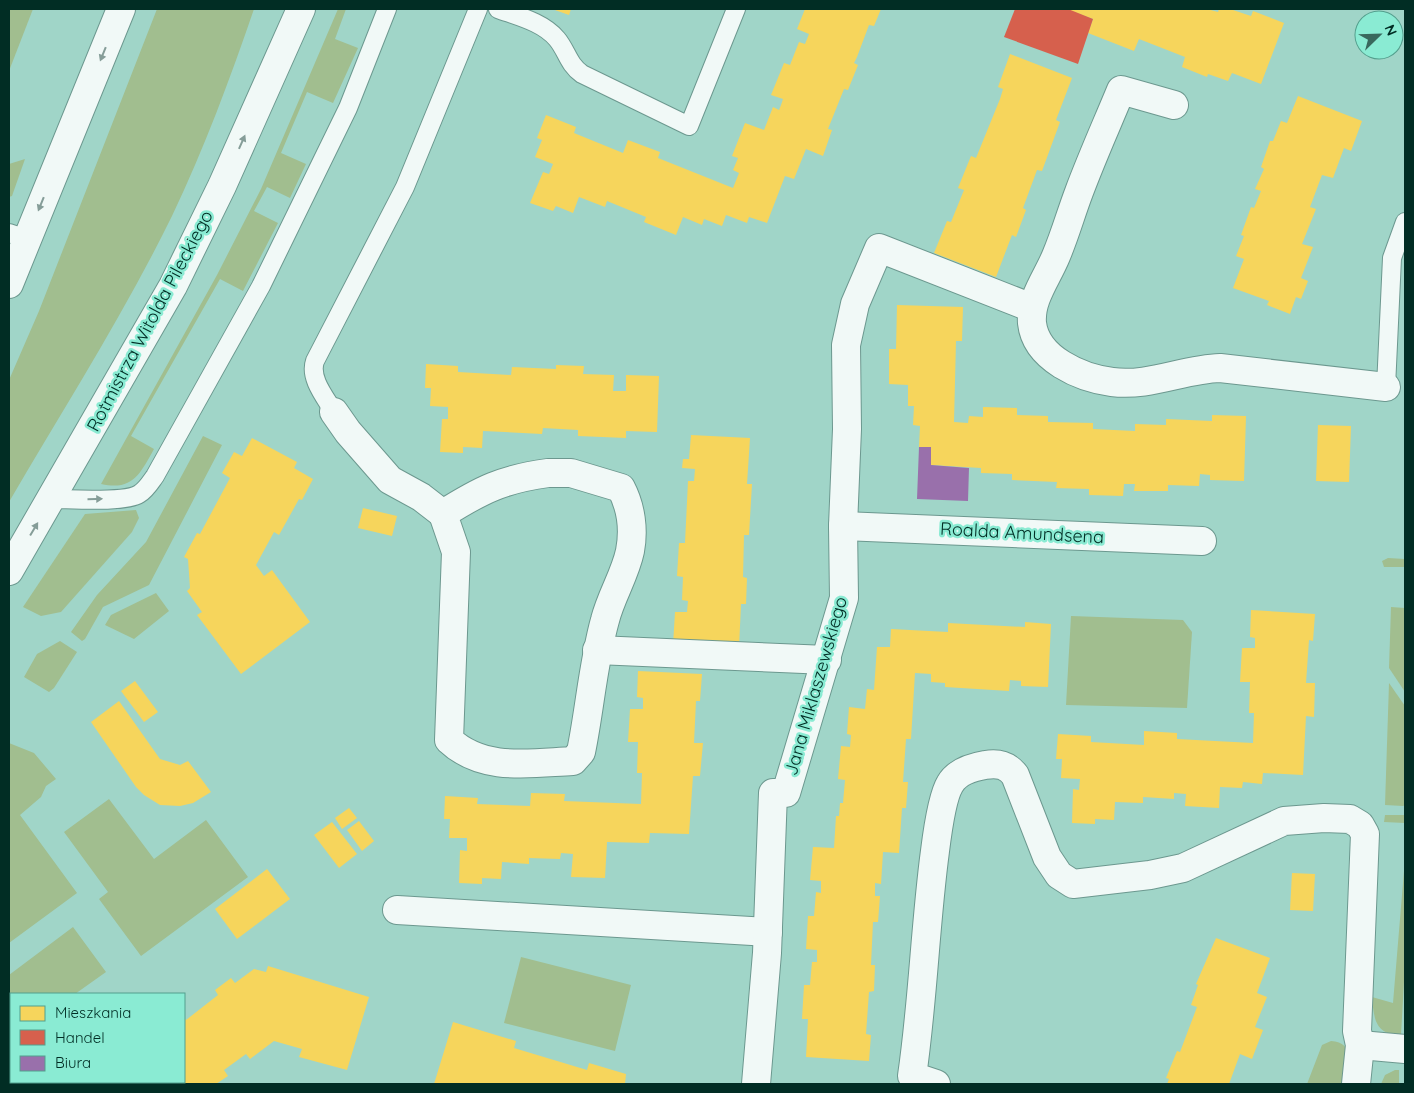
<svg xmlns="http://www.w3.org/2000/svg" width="1414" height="1093" font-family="Quicksand,sans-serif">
	<rect width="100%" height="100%" fill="#a0d5c8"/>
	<g fill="#a1be8f">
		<polygon points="10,9 33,9 9,71 9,12"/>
		<path d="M 157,9 L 254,9 C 230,79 204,149 172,216 C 124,314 64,408 9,502 L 9,380 L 39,311 Z"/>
		<path d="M 338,9 L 346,9 L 335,39 L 358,48 L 333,103 L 307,92 L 281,153 L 306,164 L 290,198 L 267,187 L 254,211 L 278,223 L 243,291 L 220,279 L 131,436 L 154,449 C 140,474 133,491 101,484 L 217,275 L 261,189 Z"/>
		<polygon points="25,159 12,196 9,197 9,164"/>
		<polygon points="203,436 222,445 149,585 103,607 85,639 82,641 71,632 97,595 146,542"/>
		<polygon points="136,510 139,518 132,532 61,612 41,616 23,607 85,514"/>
		<polygon points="1388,558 1405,559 1405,567 1384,567 1382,561"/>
		<polygon points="156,593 169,611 134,639 105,625 111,615"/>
		<polygon points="1391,607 1405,608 1405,692 1389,668"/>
		<polygon points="1071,616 1183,620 1192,632 1187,708 1066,705"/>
		<polygon points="60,641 77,652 54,688 49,692 24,677 37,654"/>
		<polygon points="1389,683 1405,706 1405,805 1403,806 1385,805"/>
		<polygon points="9,743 34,753 56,779 46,786 41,797 20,815 77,893 9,943"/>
		<polygon points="109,799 154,859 206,820 248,877 141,956 99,899 108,892 64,832"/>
		<polygon points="1385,815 1405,815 1405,823 1384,822"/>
		<path d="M 1405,859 L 1405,964 L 1401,1035 C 1375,1035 1374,1019 1372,997 L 1393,1003 Z"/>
		<polygon points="73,927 106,972 75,994 11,994 11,1042 9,1044 9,975"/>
		<polygon points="521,957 631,985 615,1051 504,1023"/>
		<path d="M 1331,1041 C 1356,1042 1348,1067 1347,1084 L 1307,1084 L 1322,1045 Z"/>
		<polygon points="1395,1070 1399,1070 1399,1084 1381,1084 1385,1075"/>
	</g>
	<polygon fill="#9dbd6e" points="11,1065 11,1082 59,1082 61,1084 9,1084 9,1066"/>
	<g fill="#f6d55c">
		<polygon points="552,9 571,9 569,15"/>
		<polygon points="805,9 881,9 874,26 869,25 857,57 854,63 858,65 848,90 844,89 828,129 832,130 823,156 806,149 794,179 785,176 767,223 749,217 747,223 726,215 722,226 704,219 702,225 683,217 676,235 644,222 646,217 607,201 605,207 579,197 573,213 556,206 553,211 530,203 543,172 549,174 553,164 535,157 542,140 537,138 546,115 576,127 574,133 623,153 628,140 660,152 658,158 733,188 739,173 733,170 738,158 732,156 745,123 764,130 773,107 779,110 781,105 783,99 771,95 784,63 790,65 799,42 805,44 809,34 797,29"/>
		<polygon points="1066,9 1207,9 1218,12 1219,9 1230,9 1251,16 1253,11 1284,23 1261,84 1232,73 1228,81 1208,74 1207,77 1182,67 1185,57 1139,39 1134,51 1088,33 1093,19"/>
		<polygon points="1010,54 1072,78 1056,120 1060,122 1042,171 1037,170 1023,208 1026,210 1016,237 1012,235 996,277 934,253 947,221 951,222 964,190 958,188 971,156 976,158 1000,99 1003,89 998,87"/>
		<polygon points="1298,96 1362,121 1351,151 1344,148 1333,178 1322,175 1310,207 1316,209 1302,244 1313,247 1301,278 1308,281 1301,299 1296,297 1290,314 1267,305 1269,301 1233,288 1244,259 1236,256 1244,236 1241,235 1251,207 1254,208 1261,191 1255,189 1264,169 1261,167 1270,141 1273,141 1281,121 1287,123"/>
		<polygon points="897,305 963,307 962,341 956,341 954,422 968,423 969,416 983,417 983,407 1017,408 1017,415 1048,416 1048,422 1093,423 1093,429 1135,431 1135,424 1166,425 1166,419 1212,421 1212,415 1246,416 1244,481 1210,480 1210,475 1200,474 1199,486 1168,485 1168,491 1134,491 1135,484 1124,484 1123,496 1089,495 1089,489 1056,488 1057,482 1012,480 1012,474 981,473 981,468 931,465 931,447 919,447 920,426 913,425 914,406 908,406 908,385 889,384 889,349 896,349"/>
		<polygon points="426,364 458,366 458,372 511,375 512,367 556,369 556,365 584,366 583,374 614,375 613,391 626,391 626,375 659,376 657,432 626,431 626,438 578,436 578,430 543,428 542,434 483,431 482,448 463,447 463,453 440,452 442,419 448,419 448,407 430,406 431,388 425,388"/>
		<polygon points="1318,425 1351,426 1349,482 1316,481"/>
		<polygon points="691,435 750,438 747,484 752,484 749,535 744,535 743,577 747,578 746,604 741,604 739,648 673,645 675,612 687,612 688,601 682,600 683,577 677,576 679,543 685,543 688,481 694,481 695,469 682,468 683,459 689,459"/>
		<polygon points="252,438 297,462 294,468 313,479 302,500 299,499 279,535 274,532 256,565 264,576 272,570 310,622 241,674 197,615 202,612 187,591 190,588 188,559 184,557 197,533 200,534 230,478 222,473 234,452 242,456"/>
		<polygon points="363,508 397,516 392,536 358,528"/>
		<polygon points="1251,610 1315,614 1313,641 1309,640 1306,683 1315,683 1314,717 1306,716 1303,775 1263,773 1262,784 1243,782 1242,788 1220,787 1219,808 1185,806 1186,794 1174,793 1174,799 1143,797 1143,803 1115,802 1114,820 1095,819 1095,824 1072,823 1073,789 1079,790 1080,779 1061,778 1062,759 1056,759 1058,734 1091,736 1091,742 1144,745 1144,731 1177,733 1177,739 1253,743 1254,713 1249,713 1250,682 1240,682 1242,648 1255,648 1255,638 1250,637"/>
		<polygon points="1025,622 1051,624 1048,687 1021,686 1021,681 1010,680 1009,691 945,687 945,683 931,682 931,674 915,673 911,739 906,739 903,782 908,782 906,808 902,808 899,853 883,852 881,884 875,883 875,896 880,896 878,922 873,922 871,965 875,965 874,991 869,992 866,1034 871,1035 869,1061 806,1057 808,1019 802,1019 804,985 810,985 812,962 817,962 817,950 806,949 808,916 814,916 816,892 821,893 821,881 810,880 813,847 834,848 836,816 839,816 840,803 843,803 845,780 838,779 841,746 850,747 851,735 847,734 849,707 865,709 867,689 874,690 877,647 890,647 891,629 948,632 948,623 1025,627"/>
		<polygon points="638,671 702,674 700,701 696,701 694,743 703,743 700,776 693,776 689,834 650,833 649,843 607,842 605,878 571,877 573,854 561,853 560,859 529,858 529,864 502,862 501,879 482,878 482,884 459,883 460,850 467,851 467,838 449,838 450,819 444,819 445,796 478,798 477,804 530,806 531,793 565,794 564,801 641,804 642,773 637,773 638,742 628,742 630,709 643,709 643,698 637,697"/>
		<polygon points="135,681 158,712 144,722 121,691"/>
		<polygon points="119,701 160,759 180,765 188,761 211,792 193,803 180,806 160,805 144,795 136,787 91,722"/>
		<polygon points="349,808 357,818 342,829 335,818"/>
		<polygon points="359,821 374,841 362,851 347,830"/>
		<polygon points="332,822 357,854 339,868 314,835"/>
		<polygon points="267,869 290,899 237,939 215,909"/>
		<polygon points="1292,873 1315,874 1313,911 1290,910"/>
		<polygon points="1216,938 1270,958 1257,993 1267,997 1255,1027 1263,1030 1252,1059 1240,1054 1229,1084 1167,1084 1169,1079 1166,1078 1177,1051 1180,1052 1197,1007 1191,1005 1198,985 1196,984"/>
		<polygon points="268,966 369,997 347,1070 299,1057 302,1049 274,1041 250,1059 246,1054 224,1070 228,1076 216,1084 128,1084 129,1082 184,1082 184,1017 186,1020 218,995 215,990 231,978 235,983 254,969 266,972"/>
		<polygon points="453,1022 516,1041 514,1048 587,1070 589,1063 626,1074 625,1084 434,1084"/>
	</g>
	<polygon fill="#d6604d" points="1015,9 1068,9 1093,19 1078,64 1004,37"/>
	<polygon fill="#9970ab" points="919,447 931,447 931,465 969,468 968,501 917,499"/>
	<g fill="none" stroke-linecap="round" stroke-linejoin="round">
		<defs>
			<g id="service">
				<path d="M 498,9 C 517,16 543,22 557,39 C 567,51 568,64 582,74 L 689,126 L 736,9"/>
				<polyline points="9,233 27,239"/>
				<polyline points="1386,387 1392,258 1405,222"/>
				<path d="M 334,412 C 325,397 309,378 315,361 L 405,187 L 478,9"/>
				<path d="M 52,499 C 70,499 125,503 139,494 C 146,490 150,483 155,476 L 261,286 L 348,108 L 387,9"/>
			</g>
			<g id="minor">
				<path d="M 1174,105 L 1121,90 C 1107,124 1092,157 1079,192 C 1071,213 1065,235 1056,256 C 1047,278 1030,299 1032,323 C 1036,359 1081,378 1112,382 C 1149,387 1184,369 1220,368 L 1386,387"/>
				<polyline points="334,412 348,432 390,480 421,497 443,514"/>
				<path d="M 548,473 L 571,473 L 621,488 C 631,507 634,530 630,551 C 625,575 611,596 605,620 C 593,663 590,708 581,752 L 573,761 C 530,763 483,772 449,740 L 456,552 L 443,514 C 481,490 503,479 548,473 Z"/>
				<polyline points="843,526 1202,541"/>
				<polyline points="597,650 827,660"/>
				<polyline points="397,910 768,932"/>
				<polyline points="1360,1045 1405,1049"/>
				<polyline points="756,1084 767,953 773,793 786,793 844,598 843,526 847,429 846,345 855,304 879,248 1032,308"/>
				<path d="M 936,1084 L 912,1076 C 923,1001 925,926 935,851 C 937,835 942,797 950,784 C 957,772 973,767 985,765 C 999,763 1007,765 1015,775 L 1047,857 L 1059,875 L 1073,884 L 1150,875 L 1183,868 L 1284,821 L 1324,818 L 1350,819 L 1360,825 L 1365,834 L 1357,1031 L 1360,1045 L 1356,1084"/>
			</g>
			<g id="secondary">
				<polyline points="9,284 121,9"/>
				<polyline points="9,571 173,286 222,186 301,9"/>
			</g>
		</defs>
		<use href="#service" stroke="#6c988f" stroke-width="20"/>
		<use href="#minor" stroke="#6c988f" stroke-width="30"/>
		<use href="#secondary" stroke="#6c988f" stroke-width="30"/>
		<use href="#service" stroke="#f1f9f7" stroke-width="18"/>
		<use href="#minor" stroke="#f1f9f7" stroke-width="28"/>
		<use href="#secondary" stroke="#f1f9f7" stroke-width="28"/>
	</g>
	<defs><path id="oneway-solid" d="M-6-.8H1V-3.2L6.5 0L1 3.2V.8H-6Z" transform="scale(1.25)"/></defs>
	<g fill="#859d98">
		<use href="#oneway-solid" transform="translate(103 54) rotate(112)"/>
		<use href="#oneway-solid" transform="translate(242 142) rotate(-66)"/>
		<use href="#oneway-solid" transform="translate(41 204) rotate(112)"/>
		<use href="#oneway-solid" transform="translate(95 499) rotate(-1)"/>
		<use href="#oneway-solid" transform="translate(34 529) rotate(-59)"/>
	</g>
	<g text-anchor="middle" stroke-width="5" stroke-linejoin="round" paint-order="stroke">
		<g font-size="18" fill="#012d24" stroke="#8aebd3">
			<text transform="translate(150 321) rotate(-62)" y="6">Rotmistrza Witolda Pileckiego</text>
			<text transform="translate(1022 533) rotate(3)" y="6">Roalda Amundsena</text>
			<text transform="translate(816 686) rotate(-74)" y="6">Jana Miklaszewskiego</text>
		</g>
	</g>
	<rect width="1414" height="1093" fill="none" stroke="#012d24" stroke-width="20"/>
	<rect x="10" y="993" width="175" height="90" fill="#8aebd3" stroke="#539f8d"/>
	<rect x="20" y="1006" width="25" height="15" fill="#f6d55c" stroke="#539f8d"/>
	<text x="55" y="1018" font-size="15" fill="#012d24">Mieszkania</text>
	<rect x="20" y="1030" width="25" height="15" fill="#d6604d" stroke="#539f8d"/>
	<text x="55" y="1043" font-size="15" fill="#012d24">Handel</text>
	<rect x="20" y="1056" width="25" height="15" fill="#9970ab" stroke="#539f8d"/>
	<text x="55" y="1068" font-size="15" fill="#012d24">Biura</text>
	<g transform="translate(1379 35) rotate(67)"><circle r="24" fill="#8aebd3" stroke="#539f8d"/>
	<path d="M0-4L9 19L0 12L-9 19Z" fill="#39685d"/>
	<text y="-8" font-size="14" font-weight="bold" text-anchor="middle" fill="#012d24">N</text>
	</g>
</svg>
